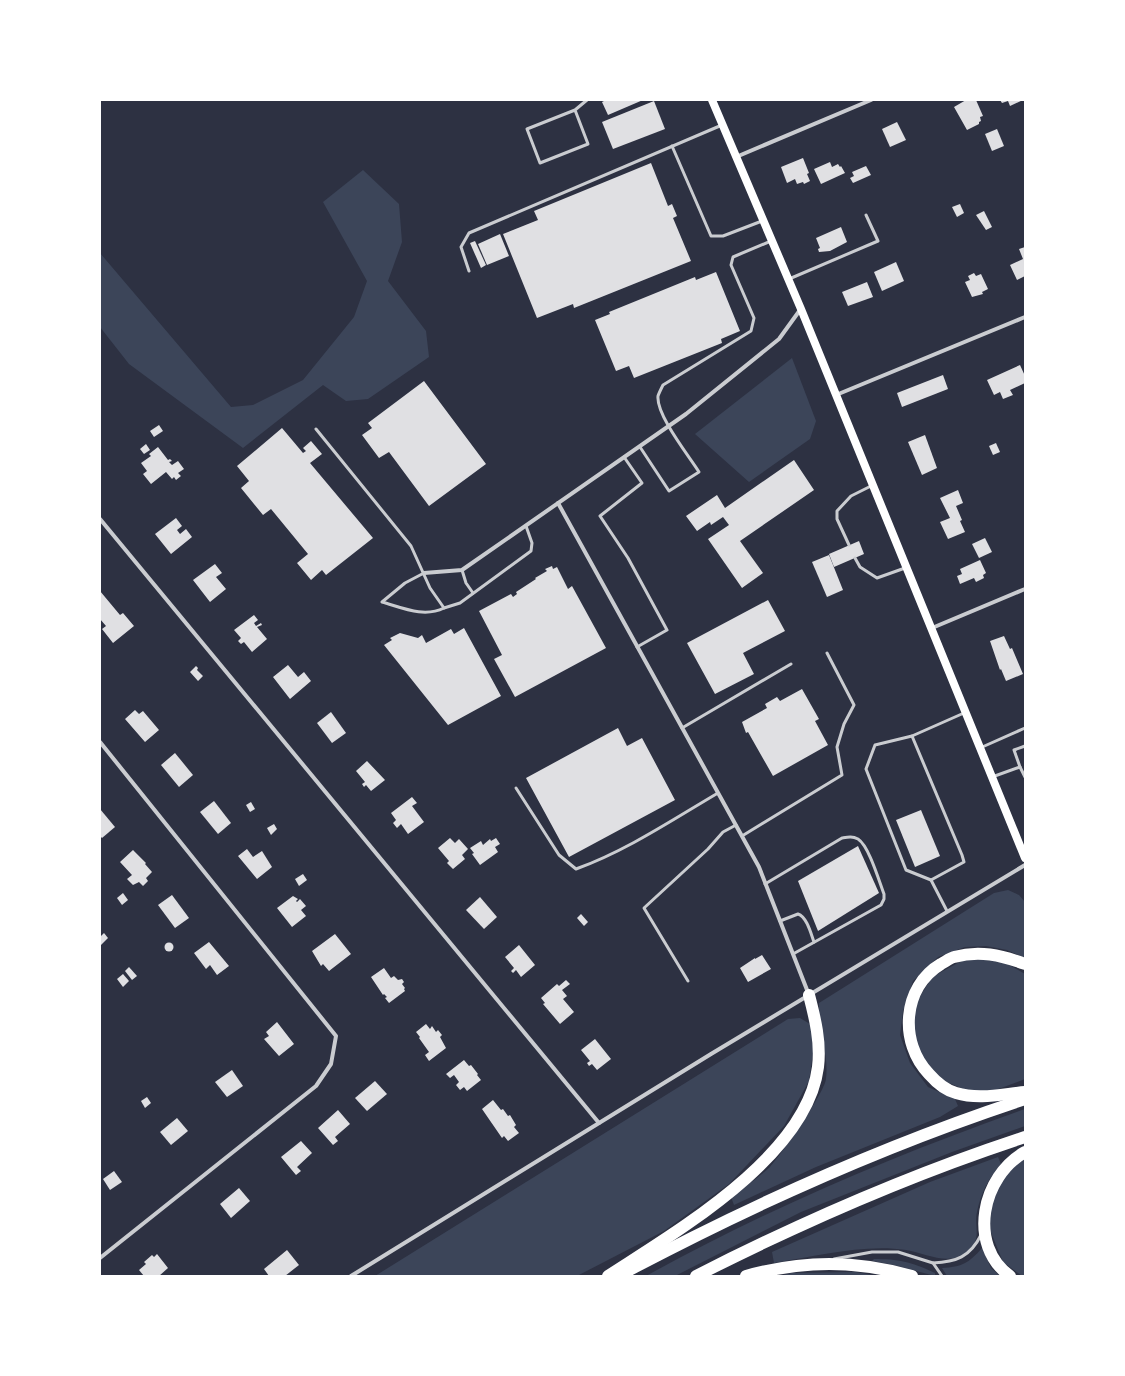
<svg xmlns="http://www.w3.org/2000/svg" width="1125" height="1376" font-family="Barlow,sans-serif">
	<rect width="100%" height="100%" fill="#2d3142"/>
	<g fill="#3c4559">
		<polygon points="363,170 399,204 402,242 388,281 426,331 429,357 368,399 346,401 323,385 243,448 129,364 100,327 100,253 231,407 253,405 303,380 354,317 367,281 323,202"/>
		<polygon points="792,358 816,421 810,439 749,482 695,434"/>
		<path d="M 1008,890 L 1019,895 L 1025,902 L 1025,958 L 1007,950 L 986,946 L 965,947 L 938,957 L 913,981 L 903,1011 L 900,1035 L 910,1063 L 928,1087 L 955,1099 L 958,1106 L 940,1117 L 816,1167 L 734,1205 L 731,1197 C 744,1187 758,1178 770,1167 C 780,1156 825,1092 826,1079 C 829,1053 818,1029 819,1003 L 994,893 Z"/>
		<polygon points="967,958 1004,962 1025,974 1025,1079 993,1091 968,1091 942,1080 923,1061 913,1037 916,1003 932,977"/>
		<polygon points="800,1018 810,1024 815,1038 809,1081 784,1126 729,1184 664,1231 577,1276 375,1276 788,1019"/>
		<path d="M 1025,1109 L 1025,1126 L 952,1152 L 801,1212 L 675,1276 L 646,1276 C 767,1209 895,1155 1025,1109 Z"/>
		<path d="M 998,1157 L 1001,1164 C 988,1179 981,1193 977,1212 C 974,1224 981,1236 972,1247 C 954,1269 928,1254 906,1250 C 863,1244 818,1256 774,1263 L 772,1252 L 930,1182 Z"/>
		<polygon points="1025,1157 1025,1276 1022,1276 1003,1262 988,1225 995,1188 1013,1165"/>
		<path d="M 982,1248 L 991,1268 L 1000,1276 L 947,1276 L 942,1268 C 962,1267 969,1263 982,1248 Z"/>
		<path d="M 874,1259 C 899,1259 912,1262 935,1273 L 935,1276 L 894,1265 L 872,1261 Z"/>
		<polygon points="855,1272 878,1276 779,1276 792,1273"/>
	</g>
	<g fill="#e0e0e3">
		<polygon points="606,100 643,100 608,115 602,102"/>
		<polygon points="966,100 976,100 983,116 980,117 981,121 979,122 979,124 967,130 954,107"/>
		<polygon points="1000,100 1023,100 1010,106 1008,101 1002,103"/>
		<polygon points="654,101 665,129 613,149 602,122"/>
		<polygon points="897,122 906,140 890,147 882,129"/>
		<polygon points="997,129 1004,146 992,151 985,134"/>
		<polygon points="803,158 809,173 807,174 810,181 804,184 803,182 797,184 795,179 787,183 781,167"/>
		<polygon points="830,162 832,167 838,164 840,167 841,166 845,173 821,184 814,169"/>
		<polygon points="651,163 668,206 672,204 677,216 673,218 691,261 574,308 573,304 537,318 503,234 538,220 534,211"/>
		<polygon points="866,166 871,175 853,183 850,178 854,176 852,172"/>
		<polygon points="960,204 964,213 957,217 952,207"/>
		<polygon points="984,211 992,227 986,230 976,215"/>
		<polygon points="841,227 847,242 830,251 819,252 818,249 820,248 816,238"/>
		<polygon points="500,234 509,256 487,265 478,244"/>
		<polygon points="475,241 486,265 481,268 470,243"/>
		<polygon points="1025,247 1025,276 1017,280 1010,265 1023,259 1019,249"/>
		<polygon points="896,262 904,281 882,291 874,272"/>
		<polygon points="716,272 740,331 721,339 722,343 634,378 629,366 616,371 595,320 610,314 609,312 695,277 696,280"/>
		<polygon points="974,273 976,276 981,274 988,289 982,292 983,294 972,297 965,282 970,280 968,276"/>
		<polygon points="867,282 873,297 848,306 842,292"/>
		<polygon points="1020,365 1025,376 1025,383 1010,390 1013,395 1003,399 1000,392 994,395 987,380"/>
		<polygon points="943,375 948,389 902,407 897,393"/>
		<polygon points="424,381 486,464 429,506 389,452 379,458 362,435 372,428 368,423"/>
		<polygon points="159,425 163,431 154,437 150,431"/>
		<polygon points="282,428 303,453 306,451 303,448 311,441 322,454 310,463 373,538 326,575 322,570 311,580 297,563 308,554 271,509 263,515 241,488 249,481 237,466"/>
		<polygon points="925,435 937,468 922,475 908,442"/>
		<polygon points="996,443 1000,452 993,455 989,446"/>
		<polygon points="146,444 150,450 144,454 140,449"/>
		<polygon points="158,447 168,460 170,459 172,461 169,462 172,465 178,461 184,469 178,473 181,476 176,480 174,477 172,479 166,472 151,484 143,474 147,471 141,463 151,456 149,454"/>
		<polygon points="794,460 814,490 740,541 763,573 742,588 708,539 729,525 723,517 711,525 710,522 697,531 686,516 717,495 725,508"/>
		<polygon points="958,490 963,503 956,506 962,520 960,521 965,532 948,539 940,522 950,518 940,498"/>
		<polygon points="176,518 182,526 177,530 180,534 186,529 192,537 171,554 155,534"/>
		<polygon points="985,538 992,552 979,558 972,544"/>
		<polygon points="859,541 864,554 834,567 829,554"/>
		<polygon points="829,555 843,590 827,597 812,562"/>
		<polygon points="980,560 986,573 983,575 984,578 976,582 974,578 960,584 957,576 962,574 960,569"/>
		<polygon points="215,564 222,573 216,577 226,589 210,602 193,580"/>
		<polygon points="552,566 553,569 557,567 568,589 572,586 606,648 515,697 494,659 502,655 479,611 511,594 513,597 517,594 516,592 536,579 535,578 547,571 545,569"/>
		<polygon points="100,591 120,615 123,613 134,626 113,643 102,629 106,626 100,619"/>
		<polygon points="768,600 785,631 743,653 754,674 715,694 687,643"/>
		<polygon points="254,615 258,620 254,623 256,626 261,623 262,625 257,627 267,639 252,652 244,642 241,644 238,641 241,638 234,630"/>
		<polygon points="464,628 501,696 448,725 384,645 392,640 390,638 400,633 418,638 422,635 426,643 451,629 454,634"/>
		<polygon points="1004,636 1010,649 1012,648 1023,674 1006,681 1001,669 1000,670 990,641"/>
		<polygon points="288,665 298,677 304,672 311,681 290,699 273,677"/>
		<polygon points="196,666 198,668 197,670 203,676 198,681 190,672"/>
		<polygon points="802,689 819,719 815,721 828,745 773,776 748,732 746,733 742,722 767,708 765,704 777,697 780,701"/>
		<polygon points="135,710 139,714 143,711 159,730 145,742 125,719"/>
		<polygon points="331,712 346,733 332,743 317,723"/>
		<polygon points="618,728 627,746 642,738 675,800 569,857 526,778"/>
		<polygon points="175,753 193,775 179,787 161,765"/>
		<polygon points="367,761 385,780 371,791 366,785 364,787 362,784 365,782 356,771"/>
		<polygon points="412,797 417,803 412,806 424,822 408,834 401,824 397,828 393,823 396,820 391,813"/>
		<polygon points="214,801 231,823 218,834 200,812"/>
		<polygon points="251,802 255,809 250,812 246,805"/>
		<polygon points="100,809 115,827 102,838 100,836"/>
		<polygon points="921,810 940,856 915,867 896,820"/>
		<polygon points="274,824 277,829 271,835 267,828"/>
		<polygon points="450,838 455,843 459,839 468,849 462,855 465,859 453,869 447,863 449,861 438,848"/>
		<polygon points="496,838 500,844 495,847 498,852 480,865 472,854 474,853 470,848 481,841 483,845 490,839 491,841"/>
		<polygon points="858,846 879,893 818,931 798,881"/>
		<polygon points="247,849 253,857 262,851 272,867 257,879 238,856"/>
		<polygon points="133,850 146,863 145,864 152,872 146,878 148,881 143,886 139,882 133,885 127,879 132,875 120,862"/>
		<polygon points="303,874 307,880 299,886 295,879"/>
		<polygon points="123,893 128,900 122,905 117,898"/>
		<polygon points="172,895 189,918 175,928 158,905"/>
		<polygon points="293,896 298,899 296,901 297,902 300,899 306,906 301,910 306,916 292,927 277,908"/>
		<polygon points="480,897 497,917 484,929 466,910"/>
		<polygon points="581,914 588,922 584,926 577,918"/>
		<polygon points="104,933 108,938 100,946 100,937"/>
		<polygon points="335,934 351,954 329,971 323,964 321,966 312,951"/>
		<polygon points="209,942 229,966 217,975 210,965 206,969 194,953"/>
		<circle cx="169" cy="947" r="4.5"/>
		<polygon points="519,945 535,965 521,977 516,970 513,973 511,971 514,968 505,957"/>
		<polygon points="762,955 771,969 748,982 740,968 755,958 755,959"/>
		<polygon points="129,967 137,976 132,980 125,971"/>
		<polygon points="384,968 391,978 394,976 398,980 402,979 404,982 402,984 405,988 404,989 405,991 389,1003 385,998 387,997 384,994 383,995 371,977"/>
		<polygon points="123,974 129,981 123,987 117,979"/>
		<polygon points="566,980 570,984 562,990 567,996 563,999 574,1012 560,1024 543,1004 545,1003 541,998 557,984 559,986"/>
		<polygon points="277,1022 294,1044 279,1056 264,1039 269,1036 266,1032"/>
		<polygon points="426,1024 430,1029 432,1026 436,1032 438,1030 442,1035 440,1037 446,1048 429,1061 425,1055 429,1052 419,1038 420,1037 416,1032"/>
		<polygon points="595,1039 611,1059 597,1070 592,1064 589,1066 587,1063 590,1061 581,1050"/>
		<polygon points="464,1060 469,1066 471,1065 478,1074 477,1075 481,1080 467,1091 464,1087 460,1090 456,1085 459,1082 454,1075 450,1078 446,1074"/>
		<polygon points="232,1070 243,1086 227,1097 215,1082"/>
		<polygon points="375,1081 387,1094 367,1111 355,1098"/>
		<polygon points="147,1097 151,1103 145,1108 141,1101"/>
		<polygon points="493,1100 501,1110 503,1109 508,1116 510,1115 516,1125 514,1127 519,1133 508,1141 504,1136 502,1138 482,1109"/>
		<polygon points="338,1110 350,1124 335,1137 338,1141 333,1145 318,1128"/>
		<polygon points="177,1118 188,1131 171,1145 160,1132"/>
		<polygon points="301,1141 312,1153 297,1167 301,1171 296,1175 281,1157"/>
		<polygon points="114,1171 122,1182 110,1190 103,1179"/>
		<polygon points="239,1188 250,1201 231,1218 220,1204"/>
		<polygon points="287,1250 299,1265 285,1276 269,1276 264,1269"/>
		<polygon points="157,1254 168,1268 159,1276 144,1276 139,1270 146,1264 144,1262 152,1255 154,1257"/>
	</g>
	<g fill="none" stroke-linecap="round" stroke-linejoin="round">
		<g stroke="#caccd0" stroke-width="3">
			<polyline points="575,110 588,144 540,163 527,129 575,110 587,100"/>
			<polyline points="672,146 711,236 723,236 762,221"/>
			<polyline points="469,271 461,247 469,233 722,125"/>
			<polyline points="789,279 878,241 866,215"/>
			<path d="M 316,429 L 411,546 L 430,588 L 444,608 C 424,618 403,608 382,602 L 405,583 L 424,573"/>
			<path d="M 640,447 L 669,491 L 699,472 C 689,456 656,415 658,396 C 659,393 661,389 663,385 L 751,331 L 754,318 L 731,265 L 733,257 L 771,241"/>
			<polyline points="624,457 642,483 600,516 628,558 667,630 637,647"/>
			<polyline points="849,545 837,519 837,511 851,496 873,485"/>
			<polyline points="855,558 860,567 877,578 905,568"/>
			<polyline points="462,570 466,583 473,593"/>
			<polyline points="444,608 460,603 531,551 532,543 526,526"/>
			<polyline points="682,728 791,664"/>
			<polyline points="912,736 875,745 866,769 906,870 931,880"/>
			<polyline points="980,748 1025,728"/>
			<polyline points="1020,767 1014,750 1025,746"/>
			<polyline points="992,777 1020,767 1025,777"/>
			<path d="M 516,788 L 559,855 L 576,869 C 626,851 672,820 718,793"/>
			<polyline points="742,836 842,775 837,747 844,724 854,705 827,653"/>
			<path d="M 765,884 L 842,838 C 848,837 852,836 858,839 C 869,846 879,881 884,894 L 884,899 L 881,905 L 793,954"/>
			<polyline points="947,911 931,880 964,862 962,855 912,736 964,713"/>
			<path d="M 780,921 L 798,914 C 807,917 811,934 814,942"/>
			<polyline points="688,981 644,908 708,849 723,832 736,825"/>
			<polyline points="834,1259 872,1252 898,1252 933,1263 942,1276"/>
			<path d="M 933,1263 C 956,1262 970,1257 981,1235"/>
		</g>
		<g stroke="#caccd0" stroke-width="4">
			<polyline points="736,157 871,100"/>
			<polyline points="836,395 1025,317"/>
			<polyline points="558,503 759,867 809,995"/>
			<polyline points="100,519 599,1123"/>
			<polyline points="424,573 462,570 686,414 779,339 800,310"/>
			<polyline points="932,628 1025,589"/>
			<polyline points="100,742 336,1036 331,1064 316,1086 100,1258"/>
			<polyline points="351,1276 711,1054 1025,865"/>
		</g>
		<polyline stroke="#fff" stroke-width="8" points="712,100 801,309 1025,858"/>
		<g stroke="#fff" stroke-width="12">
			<path d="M 1025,964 C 1001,955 979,950 954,957 C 950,958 945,962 941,964 C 902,987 899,1043 929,1074 C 936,1082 945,1090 956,1093 C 979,1100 1002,1094 1025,1092"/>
			<path d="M 608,1276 C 677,1231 807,1156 818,1067 C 821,1042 815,1018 809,995"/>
			<path d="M 618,1276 C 751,1205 882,1146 1025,1099"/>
			<path d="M 696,1276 C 802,1222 912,1174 1025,1137"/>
			<path d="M 746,1276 C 804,1260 855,1260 912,1276"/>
			<path d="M 1010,1276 C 967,1245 982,1176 1025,1152"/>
		</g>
	</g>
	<rect width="1125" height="1376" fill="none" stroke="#ffffff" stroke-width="202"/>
</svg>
